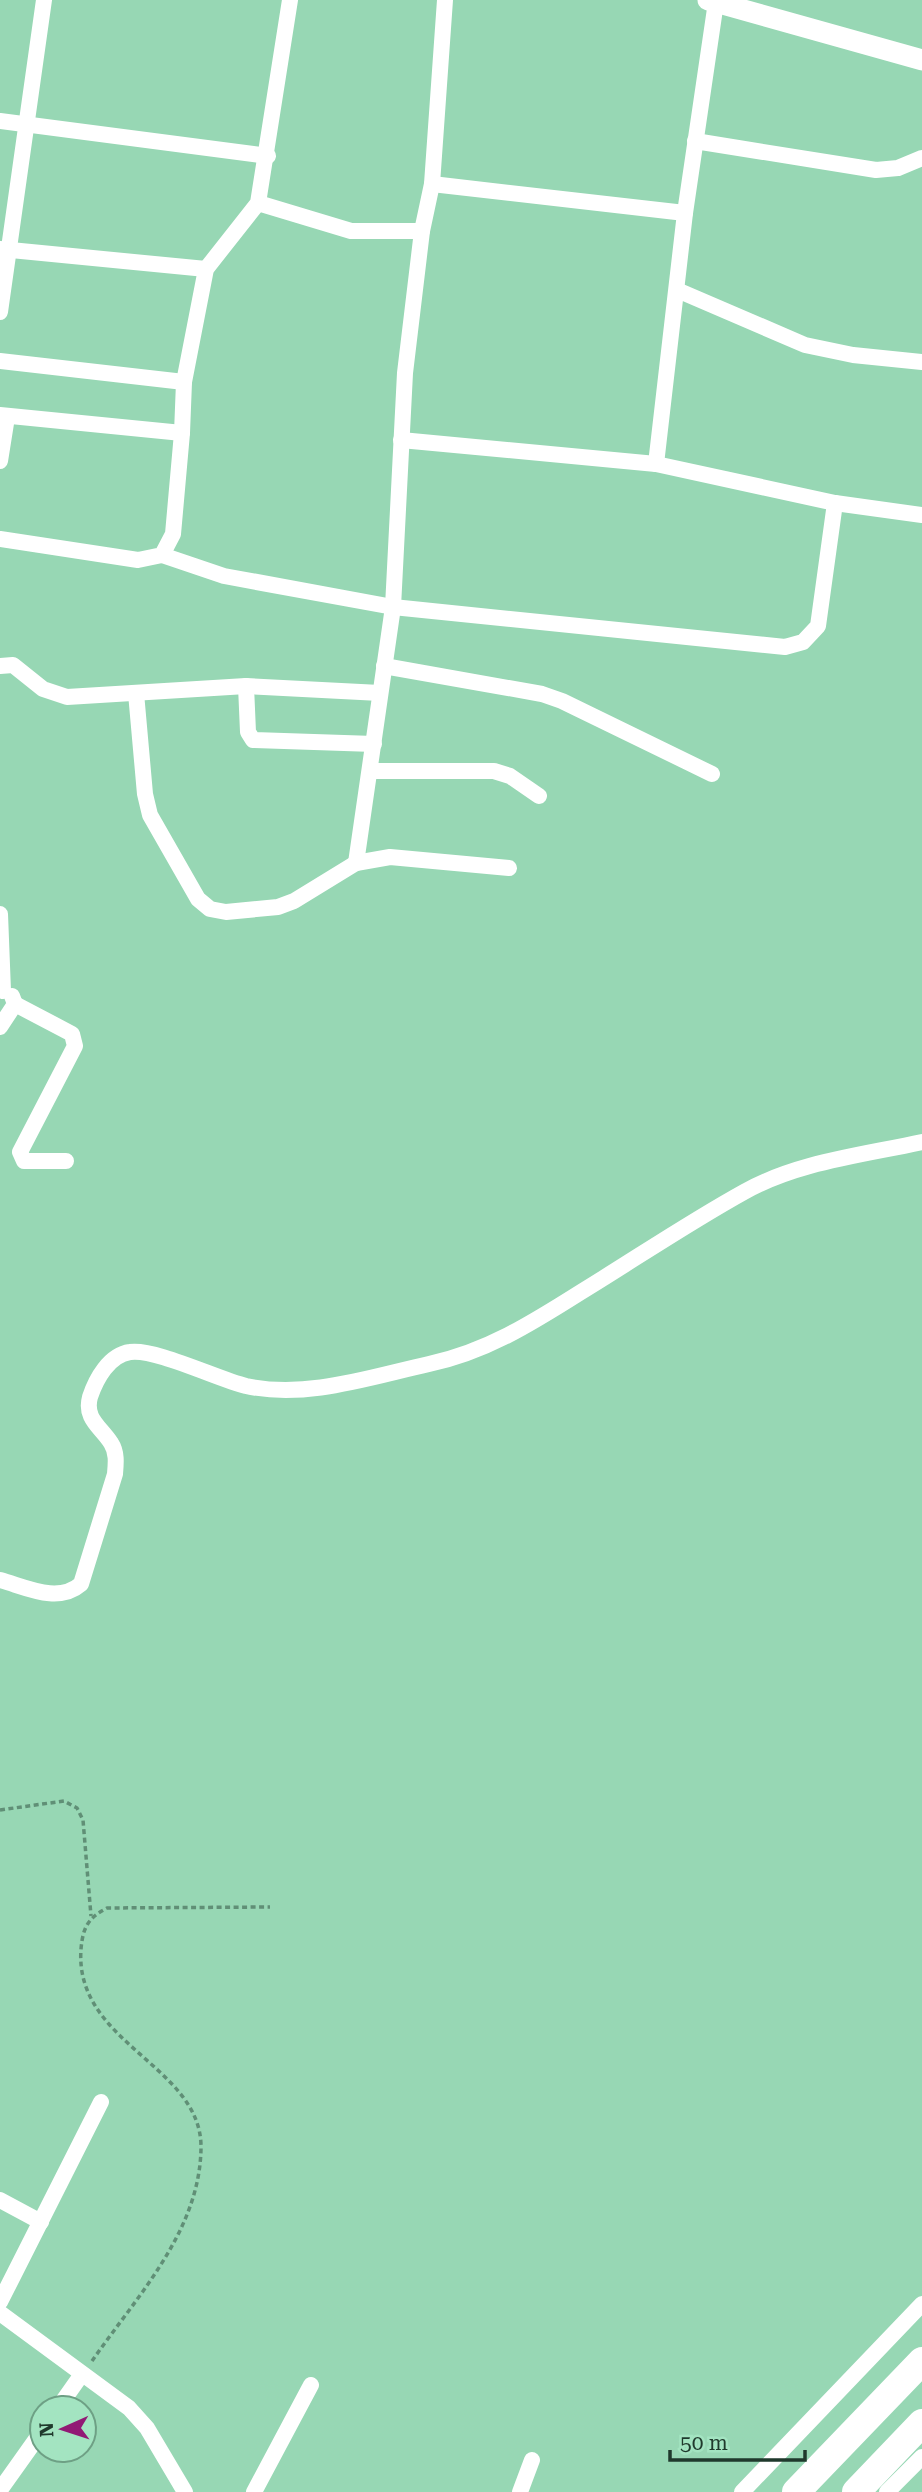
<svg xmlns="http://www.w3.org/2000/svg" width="922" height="2492" font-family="'Roboto Serif',serif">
	<rect width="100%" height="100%" fill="#97d7b4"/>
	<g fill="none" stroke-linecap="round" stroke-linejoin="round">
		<g stroke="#608f76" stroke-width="3.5" stroke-dasharray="5 3.5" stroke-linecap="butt">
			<polyline points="0,1810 64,1801 77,1808 83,1820 91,1916"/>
			<path d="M 92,2361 C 137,2296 201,2230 201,2146 C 200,2065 74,2043 81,1949 C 83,1927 88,1918 107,1908 L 270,1907"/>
		</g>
		<g stroke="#fff" stroke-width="16">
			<polyline points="0,121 268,156"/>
			<polyline points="695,141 876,170 898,168 922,158"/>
			<polyline points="432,184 685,213"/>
			<polyline points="258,203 351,231 422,231"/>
			<polyline points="0,249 206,269"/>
			<polyline points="677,290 805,345 853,355 922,362"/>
			<polyline points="0,312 44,0"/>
			<polyline points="0,361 184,382"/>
			<polyline points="0,415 182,433 173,534 162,555 138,560 0,539"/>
			<polyline points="182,433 184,382 206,269 258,203 290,0"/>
			<polyline points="401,440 656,464 835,503 922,515"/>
			<polyline points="0,461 7,417"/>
			<polyline points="656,464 685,213 716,2"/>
			<polyline points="162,555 224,576 393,607 785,647 803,642 818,626 835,503"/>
			<polyline points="0,666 13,665 43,689 67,697 246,686 380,693"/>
			<polyline points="384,666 542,694 562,701 712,774"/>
			<polyline points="246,686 248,732 253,740 374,744"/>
			<polyline points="136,693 145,794 150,815 198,899 210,909 226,912 278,907 294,901 356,863 390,857 509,868"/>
			<polyline points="370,771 494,771 510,776 539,796"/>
			<polyline points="356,863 393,607 405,373 422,231 432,184 445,0"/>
			<polyline points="0,914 3,991"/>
			<polyline points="15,1004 72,1034 75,1046 20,1152 24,1161 66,1161"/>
			<polyline points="0,1027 15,1004 12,996"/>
			<path d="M 0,1580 C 26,1587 58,1604 81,1584 L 115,1474 C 116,1463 117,1452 111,1443 C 101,1427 84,1419 90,1397 C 96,1379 109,1355 130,1352 C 154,1348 218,1379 246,1386 C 307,1399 370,1377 429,1364 C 486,1352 532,1323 581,1292 C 635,1259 688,1223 744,1192 C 797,1162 863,1155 922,1142"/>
			<polyline points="0,2200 41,2222"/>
			<polyline points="0,2302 101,2102"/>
			<polyline points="0,2313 129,2408 147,2428 185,2492"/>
			<polyline points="58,2408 82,2374"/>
			<polyline points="0,2490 42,2431"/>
			<polyline points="254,2492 311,2385"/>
			<polyline points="520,2492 532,2460"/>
			<polyline points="742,2492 922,2304"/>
			<polyline points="887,2492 922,2457"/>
		</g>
		<polyline stroke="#fff" stroke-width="21" points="708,0 922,60"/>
		<g stroke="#fff" stroke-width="28">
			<polyline points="796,2492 922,2361"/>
			<polyline points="856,2492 922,2423"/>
		</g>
	</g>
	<g transform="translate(63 2429) rotate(267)"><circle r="33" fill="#a3e4c1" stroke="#6ea085" stroke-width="2"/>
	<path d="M0-5L12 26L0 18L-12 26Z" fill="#921975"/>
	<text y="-10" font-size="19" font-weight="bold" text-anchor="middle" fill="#1f392c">N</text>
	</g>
	<path d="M670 2450v10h135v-10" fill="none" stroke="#1f392c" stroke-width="3.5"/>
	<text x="680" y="2450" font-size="21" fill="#1f392c" stroke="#a3e4c1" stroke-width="5" paint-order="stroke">50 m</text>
</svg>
